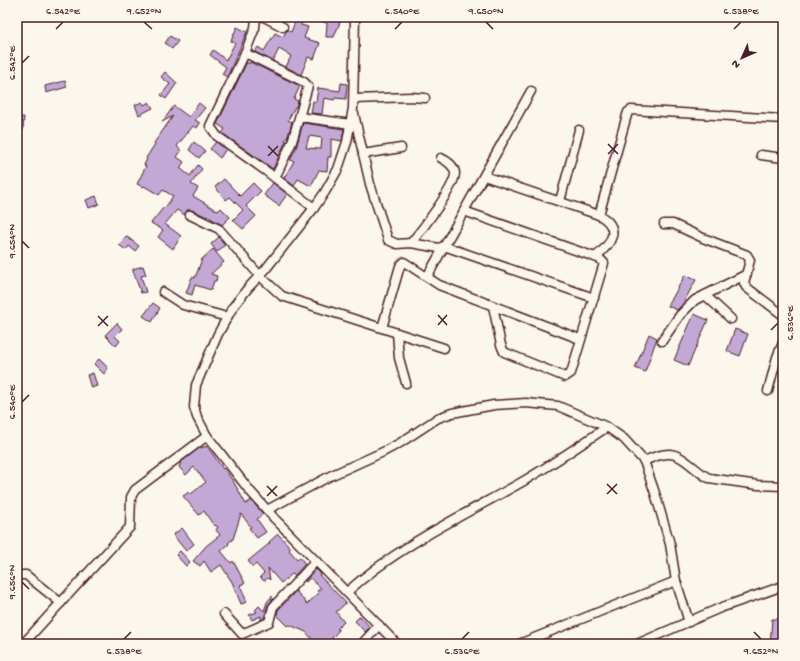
<svg xmlns="http://www.w3.org/2000/svg" width="800" height="661" font-family="'Gochi Hand',sans-serif">
	<rect width="100%" height="100%" fill="#fbf7ec"/>
	<filter id="ink" filterUnits="userSpaceOnUse"><feTurbulence type="fractalNoise" baseFrequency=".025" numOctaves="2"/><feDisplacementMap in="SourceGraphic" scale="8" xChannelSelector="R" yChannelSelector="G"/><feConvolveMatrix kernelMatrix="1 2 1 2 8 2 1 2 1" color-interpolation-filters="sRGB"/></filter>
	<g filter="url(#ink)">
		<g fill="#c3a8d5" stroke="#4a1f2b" fill-rule="evenodd">
			<polygon points="297,17 303,17 301,25 308,27 304,38 320,43 314,59 308,57 301,75 286,67 291,56 279,49 273,61 255,52 258,47 264,51 275,33 283,37 287,30 291,32"/>
			<polygon points="313,17 342,17 334,37 326,37 327,23 313,19"/>
			<polygon points="237,27 247,32 227,77 222,74 226,67 210,55 213,50 226,60 235,43 231,41"/>
			<polygon points="170,36 178,41 172,49 165,43"/>
			<polygon points="247,62 249,64 250,62 300,86 294,99 298,101 296,107 295,107 288,120 292,122 288,136 285,140 286,141 273,169 222,133 225,129 217,124"/>
			<polygon points="165,72 177,83 166,99 161,95 170,84 161,77"/>
			<polygon points="65,81 67,87 46,93 45,86"/>
			<polygon points="341,83 347,84 346,99 335,98 334,100 324,98 322,114 311,113 313,101 316,102 318,88 340,91"/>
			<polygon points="142,102 144,105 149,102 153,108 139,115 135,105"/>
			<polygon points="199,103 205,108 195,120 200,123 197,128 193,126 177,146 181,151 177,157 184,162 180,168 190,176 198,165 202,169 191,184 198,188 193,196 218,211 221,208 230,217 222,225 212,219 208,216 207,217 192,210 187,210 185,215 177,210 165,224 181,236 173,249 158,237 163,230 151,223 164,207 165,208 173,196 163,190 159,195 144,186 143,187 137,184 146,166 144,165 147,159 146,158 155,144 154,143 173,116 162,122 174,106 189,117"/>
			<polygon points="17,117 24,117 23,130 17,130"/>
			<path d="M 303,123 L 344,129 L 342,141 L 331,139 L 331,157 L 328,157 L 327,171 L 319,170 L 311,186 L 298,179 L 294,186 L 284,178 L 294,161 L 290,160 L 296,148 ZM 309,136 L 322,138 L 321,149 L 306,148 Z"/>
			<polygon points="194,142 205,151 199,158 189,150"/>
			<polygon points="216,142 226,149 220,158 210,149"/>
			<polygon points="224,179 240,196 253,183 261,191 246,206 256,216 243,229 233,220 243,210 230,197 226,200 215,187"/>
			<polygon points="273,183 287,194 279,206 264,195"/>
			<polygon points="96,196 99,204 89,208 86,200"/>
			<polygon points="126,236 139,246 135,251 129,246 126,250 119,245"/>
			<polygon points="219,237 225,245 217,252 211,244"/>
			<polygon points="213,249 224,262 211,274 217,276 216,281 214,281 211,290 195,285 192,295 186,293 192,277 195,278 202,259"/>
			<polygon points="143,266 146,275 141,276 146,292 141,293 133,271 133,269"/>
			<polygon points="685,275 696,280 682,305 677,310 668,306"/>
			<polygon points="153,303 160,308 152,322 143,316"/>
			<polygon points="694,314 708,320 688,366 674,360"/>
			<polygon points="117,323 122,329 115,336 120,341 116,346 105,335"/>
			<polygon points="735,329 748,334 740,356 727,351"/>
			<polygon points="649,334 657,338 645,372 635,368"/>
			<polygon points="99,359 108,368 104,374 94,364"/>
			<polygon points="93,373 97,386 91,388 87,375"/>
			<polygon points="207,446 223,469 224,468 233,481 246,504 251,500 263,514 257,519 266,532 257,538 249,528 251,527 241,514 233,539 228,543 229,544 221,551 231,563 233,561 245,583 240,585 247,602 241,604 232,582 221,565 211,572 204,561 200,566 193,561 206,546 220,535 216,530 218,527 215,525 214,526 204,511 199,515 183,496 189,492 191,494 206,482 194,467 186,475 179,467 181,462 198,449"/>
			<polygon points="182,528 194,544 186,551 173,535"/>
			<polygon points="278,534 291,548 289,550 297,559 300,557 305,564 295,575 292,574 281,583 268,568 270,580 268,578 264,581 260,577 264,573 256,564 253,567 248,561 270,543 269,542"/>
			<polygon points="180,551 190,562 186,566 176,555"/>
			<polygon points="316,569 321,574 319,575 346,603 336,612 344,622 337,629 339,630 332,638 337,644 308,644 313,640 306,632 290,625 288,626 277,615 278,610 296,591 307,604 319,593 317,591 321,588 310,578 306,582 305,581"/>
			<polygon points="272,596 272,600 268,605 264,618 261,620 261,616 252,620 249,615 257,612 255,610 259,606 264,611 267,602"/>
			<polygon points="360,616 370,627 365,632 355,621"/>
			<polygon points="772,619 780,619 778,644 770,644"/>
		</g>
		<g fill="none" stroke-linecap="round" stroke-linejoin="round">
			<defs>
				<g id="street">
					<polyline points="256,17 255,28 245,53 210,126 217,136 266,171 314,208"/>
					<polyline points="264,17 283,27"/>
					<polyline points="355,17 353,108 347,142 338,169 325,192 314,208 265,270 248,288 233,307 218,334 196,385 194,407 197,417 207,436 250,491 275,519 397,644"/>
					<polyline points="245,53 304,82 308,86 292,142 275,178"/>
					<polyline points="354,99 411,97 425,98"/>
					<polyline points="354,114 370,184 388,240 397,244 411,243 439,248 444,246 594,298"/>
					<polyline points="300,117 351,124"/>
					<polyline points="363,154 401,148"/>
					<polyline points="761,155 783,158"/>
					<path d="M 484,176 L 599,215 C 622,228 612,244 595,257"/>
					<polyline points="560,201 579,130"/>
					<polyline points="464,211 595,257 600,259 604,263 571,373 565,377 504,352 501,345 493,306"/>
					<polyline points="190,215 219,229 260,276 282,296 444,348"/>
					<polyline points="599,215 627,115 628,112 631,110 783,119"/>
					<polyline points="664,224 673,224 703,238 747,255 750,260 744,283 746,287 783,315"/>
					<path d="M 411,243 C 420,232 456,186 455,173 C 454,165 447,161 441,158"/>
					<polyline points="427,277 531,91"/>
					<polyline points="163,292 183,305 227,317"/>
					<polyline points="705,295 731,319"/>
					<polyline points="382,328 400,266 404,262 439,285 580,339"/>
					<polyline points="397,333 399,358 406,383"/>
					<polyline points="662,341 680,315 695,300 747,274"/>
					<polyline points="768,391 777,357 783,343"/>
					<path d="M 644,461 C 651,458 660,454 668,454 C 682,453 696,472 709,478 L 758,485 L 783,486"/>
					<polyline points="267,510 330,476 383,452 400,443 438,418 452,413 494,405 526,403 558,406 607,427 624,439 644,461 655,493 670,544 676,581 689,622"/>
					<polyline points="17,577 19,575 26,575 61,603"/>
					<path d="M 347,592 C 398,546 462,516 522,482 C 551,465 579,446 607,427"/>
					<polyline points="224,614 242,634 269,622 273,607 316,561"/>
					<polyline points="23,644 130,527 131,497 135,490 207,436"/>
					<polyline points="362,644 379,625"/>
					<polyline points="519,644 676,581"/>
					<polyline points="637,644 720,608 783,586"/>
				</g>
			</defs>
			<use href="#street" stroke="#4a1f2b" stroke-width="11"/>
			<use href="#street" stroke="#fbf7ec" stroke-width="8"/>
		</g>
	</g>
	<path fill="none" stroke="#4a1f2b" stroke-width="1.5" d="M 144,22 L 152,29M 486,22 L 493,29M 56,29 L 63,22M 395,29 L 402,22M 734,29 L 741,22M 22,63 L 29,56M 608,144 L 618,154M 268,146 L 278,156M 608,154 L 618,144M 268,156 L 278,146M 22,241 L 29,248M 438,315 L 447,325M 98,316 L 108,326M 438,325 L 447,315M 98,326 L 108,316M 771,330 L 778,323M 22,402 L 29,395M 607,484 L 617,494M 267,486 L 277,496M 607,494 L 617,484M 267,496 L 277,486M 22,582 L 29,589M 754,632 L 761,639M 124,639 L 131,632M 462,639 L 469,632"/>
	<rect width="800" height="661" fill="none" stroke="#fbf7ec" stroke-width="44"/>
	<g transform="translate(742 58) rotate(225)" stroke="#fbf7ec" stroke-width="3" paint-order="stroke">
	<path d="M0-3L7 15L0 10L-7 15Z" fill="#4a1f2b"/>
	<text y="-6" font-size="11" font-weight="bold" text-anchor="middle" fill="#4a1f2b">N</text>
	</g>
	<rect x="22" y="22" width="756" height="617" fill="none" stroke="#4a1f2b" stroke-width="1.5"/>
	<g font-size="10" text-anchor="middle" fill="#4a1f2b">
		<text x="63" y="14">6.542°E</text>
		<text x="144" y="14">9.652°N</text>
		<text x="402" y="14">6.540°E</text>
		<text x="486" y="14">9.650°N</text>
		<text x="741" y="14">6.538°E</text>
		<text transform="translate(11 63) rotate(-90)" y="4">6.542°E</text>
		<text transform="translate(11 241) rotate(-90)" y="4">9.654°N</text>
		<text transform="translate(789 323) rotate(-90)" y="4">6.536°E</text>
		<text transform="translate(11 402) rotate(-90)" y="4">6.540°E</text>
		<text transform="translate(11 582) rotate(-90)" y="4">9.656°N</text>
		<text x="124" y="654">6.538°E</text>
		<text x="462" y="654">6.536°E</text>
		<text x="761" y="654">9.652°N</text>
	</g>
</svg>
